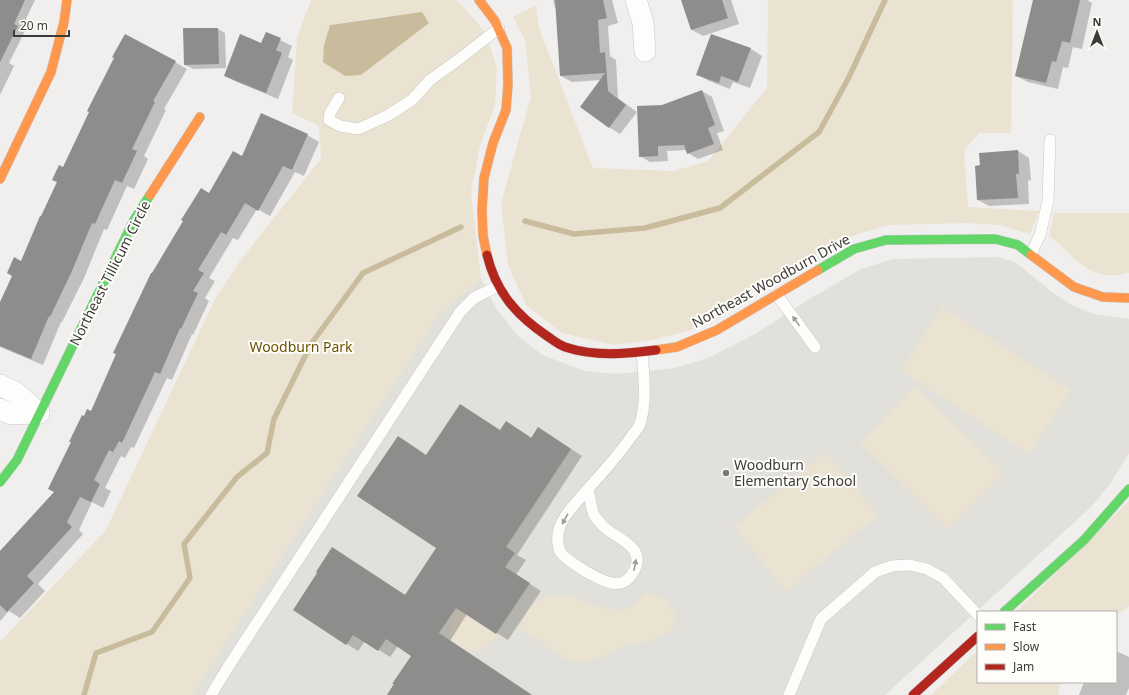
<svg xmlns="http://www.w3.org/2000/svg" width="1129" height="695" font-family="'Noto Sans',sans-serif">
	<rect width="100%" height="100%" fill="#f0efee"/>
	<polygon fill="#e2e0da" points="998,257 1015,262 1052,292 1070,304 1093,314 1129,319 1129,453 1110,484 1091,507 885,695 191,695 438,315 481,278 496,308 519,337 543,355 584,371 617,374 675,368 708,358 757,333 806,301 861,269 893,259"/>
	<g fill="#ebe3d1" fill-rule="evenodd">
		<path d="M 311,0 L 456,0 L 461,4 L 485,32 L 497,67 L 495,105 L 480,146 L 471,192 L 481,278 L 438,315 L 191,695 L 0,695 L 0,642 L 106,530 L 215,299 L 240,261 L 321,159 L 319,126 L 292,113 L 297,38 ZM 393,15 L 324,45 L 330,25 Z"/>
		<polygon points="768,0 1013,0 1011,133 979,133 964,151 968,207 1039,211 1030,234 999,225 967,223 890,225 860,233 813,255 774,281 750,292 722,316 692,330 652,340 614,345 562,333 526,305 508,265 501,203 531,96 525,40 513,17 536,5 539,28 593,168 674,171 708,161 767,88"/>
		<path d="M 1054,213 L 1129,213 L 1129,273 L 1124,273 L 1122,275 C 1115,275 1107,276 1100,274 C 1076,267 1068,248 1049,236 Z"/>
		<polygon points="942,307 1070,390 1029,454 901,370"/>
		<polygon points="915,386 1004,473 948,529 860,443"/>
		<polygon points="825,452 878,515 786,591 734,527"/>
		<polygon points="1129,501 1129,606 1116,615 1116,612 1016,612"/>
		<polygon points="647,592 667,601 675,613 674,626 667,633 648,641 622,646 600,657 581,663 567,660 519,627 529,608 542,598 559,594 573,597 598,607 620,610 633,606"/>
		<path d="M 458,608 L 498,634 C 491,644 479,656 466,650 C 461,648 456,644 452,641 C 449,626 449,621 458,608 Z"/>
		<polygon points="978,650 978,682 1061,682 1058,695 931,695"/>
	</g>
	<polygon fill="#c9bc9d" points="422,12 429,23 361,75 345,76 323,62 324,45 330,25"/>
	<g fill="#0003">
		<polygon points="0,0 35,0 21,29 25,31 9,63 14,66 0,95"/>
		<polygon points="553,0 612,0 618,23 608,26 610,56 616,60 618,98 637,112 620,134 609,127 601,80 572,82 561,76 557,9 555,8"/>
		<polygon points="682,0 731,0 739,24 703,36 692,30"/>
		<polygon points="1034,0 1087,0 1092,3 1082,49 1073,47 1068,68 1063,67 1058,89 1028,82 1016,76"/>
		<polygon points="218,29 225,33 226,68 193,69 185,65"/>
		<polygon points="266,33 292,46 288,57 293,60 278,99 237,82 225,76 262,44"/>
		<polygon points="712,35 751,49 762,56 750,88 733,82 730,89 709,81 697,74"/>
		<polygon points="175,62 187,69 164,109 166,110 144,156 148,159 134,189 127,186 107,230 104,229 84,278 62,322 61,322 43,365 0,347 0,305 22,262 63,168"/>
		<polygon points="702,91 712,97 724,131 717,133 723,150 698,159 688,153 687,150 667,151 668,161 650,162 640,156 662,106"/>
		<polygon points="307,135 319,142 304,176 295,172 270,216 257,209 238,240 233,238 209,278 215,281 205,298 209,301 193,335 192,334 172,380 167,378 134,448 131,447 125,458 121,456 105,488 111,491 103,508 92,502 79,530 83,534 38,584 45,591 20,618 9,611 0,621 0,551 55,492 92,412 209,194 241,157"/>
		<polygon points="1018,151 1029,158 1031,180 1028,181 1029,204 989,206 978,200"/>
		<polygon points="539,428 582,456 517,555 526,560 516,575 541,591 508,640 467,614 450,641 532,695 387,695 412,656 398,646 390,657 365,641 358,651 294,610 333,548 405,595 437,548 410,444 427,456 501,431 518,429 532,438"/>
		<polygon points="1116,651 1129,657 1129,688 1126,695 1079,695 1084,682 1116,682"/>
	</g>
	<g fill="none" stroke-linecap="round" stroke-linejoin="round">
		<g stroke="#c9bc9d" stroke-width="5.5">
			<polyline points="525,221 574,234 645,228 720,208 819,132 848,79 885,0"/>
			<polyline points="84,695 96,653 152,632 190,578 184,544 237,477 267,453 274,419 311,344 363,273 461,227"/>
		</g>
	</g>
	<g fill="#8e8d8c">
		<polygon points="0,0 25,0 14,24 18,26 0,62"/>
		<polygon points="555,0 603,0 607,18 598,20 600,53 605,52 608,91 626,105 609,128 580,107 605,73 560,76"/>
		<polygon points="681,0 722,0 728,18 691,30"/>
		<polygon points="1033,0 1080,0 1070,43 1062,41 1056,62 1052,61 1046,83 1015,76"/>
		<polygon points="183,28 218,28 219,64 184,65"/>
		<polygon points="266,32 281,38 276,50 282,53 266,93 224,76 240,34 261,43"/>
		<polygon points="125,34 176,61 153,101 155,102 132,149 137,151 122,183 115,180 95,224 92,223 72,271 50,317 49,316 31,359 0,346 0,302 12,276 7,273 14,257 21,261 40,216 41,216 57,182 52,180 59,165 63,167 89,112 87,111 114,58 112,57"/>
		<polygon points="711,34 751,48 738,82 721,76 719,83 696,75"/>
		<polygon points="702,90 715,125 708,128 714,144 687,154 684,145 658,146 658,156 639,157 637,106 662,105"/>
		<polygon points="261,113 308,134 292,170 283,166 258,211 245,203 226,235 221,232 198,270 204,273 193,291 198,293 181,329 180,328 160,374 155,372 122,443 119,441 113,452 109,450 94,480 100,484 91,502 80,497 67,522 72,527 27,576 34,583 7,612 0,605 0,551 54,492 48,489 71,442 69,442 82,415 84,416 87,409 91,411 116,354 113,353 151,273 152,273 183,221 181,220 201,188 209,193 233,151 242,156"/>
		<polygon points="1018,150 1019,174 1016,174 1018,198 977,200 975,166 980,165 979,153"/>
		<polygon points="460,404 500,430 506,421 531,438 538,427 571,449 506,547 515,553 505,567 530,583 496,634 456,608 439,633 532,695 387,695 394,684 392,684 411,656 386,639 378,651 353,635 346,645 293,610 317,573 316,572 332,547 405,595 436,548 357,496 398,436 426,455"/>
	</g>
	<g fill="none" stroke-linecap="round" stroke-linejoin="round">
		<defs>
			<g id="lane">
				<polyline points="339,98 330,113 329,120 340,126 358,129 387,116 412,100 430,80 458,60 499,28"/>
				<polyline points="1031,254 1040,235 1048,201 1050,140"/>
				<polyline points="777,295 815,347"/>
				<path d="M 588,489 C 590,497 591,508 594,515 C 597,519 601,524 604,527 C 617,539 647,547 634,571 C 622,594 601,580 585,571 C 577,565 567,561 561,553 C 557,547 557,536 559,529 C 564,514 577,502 587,490 C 602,473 618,456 631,437 C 634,433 638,429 640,424 C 647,401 644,377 642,352"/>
				<polyline points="211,695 228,667 460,312 474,298 498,286"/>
				<polyline points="789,695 821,619 875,572 892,566 910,565 927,569 943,578 978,615"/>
			</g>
			<g id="street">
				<polyline points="636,0 643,23 645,51"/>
				<polyline points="0,385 16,393 39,413"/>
				<polyline points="0,409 11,414 39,413"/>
			</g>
			<g id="fast">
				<polyline points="818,270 854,249 886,240 995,239 1018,245 1031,255"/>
				<polyline points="0,482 17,460 134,220 150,195"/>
				<polyline points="1004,612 1084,540 1129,489"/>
			</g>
			<g id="slow">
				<polyline points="479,0 495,21 507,48 508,84 506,110 493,143 484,178 482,210 483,236 487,255"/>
				<polyline points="0,179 51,72 64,22 67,0"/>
				<polyline points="150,195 200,117"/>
				<polyline points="1031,255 1074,287 1103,297 1129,298"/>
				<polyline points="656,350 677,347 717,330 818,270"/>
			</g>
			<g id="jam">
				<path d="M 487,255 C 496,292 516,315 547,336 C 553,340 559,345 565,347 C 595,357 626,354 656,350"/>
				<polyline points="913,695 978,636"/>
			</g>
		</defs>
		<use href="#lane" stroke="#c9c8c7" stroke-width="12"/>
		<use href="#street" stroke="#c9c8c7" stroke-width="22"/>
		<use href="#fast" stroke="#c9c8c7" stroke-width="10"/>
		<use href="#slow" stroke="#c9c8c7" stroke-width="10"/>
		<use href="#jam" stroke="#c9c8c7" stroke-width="10"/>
		<use href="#lane" stroke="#fdfdfc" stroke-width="11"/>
		<use href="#street" stroke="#fdfdfc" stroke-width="21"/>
		<use href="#fast" stroke="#63d668" stroke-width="9"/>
		<use href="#slow" stroke="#ff974d" stroke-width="9"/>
		<use href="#jam" stroke="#b3261e" stroke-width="9"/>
	</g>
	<defs><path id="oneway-solid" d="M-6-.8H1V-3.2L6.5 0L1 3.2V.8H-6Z"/></defs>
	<g fill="#9c9c9b">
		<use href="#oneway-solid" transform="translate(796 321) rotate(-126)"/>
		<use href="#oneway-solid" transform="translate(565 519) rotate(119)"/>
		<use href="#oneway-solid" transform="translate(635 565) rotate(-79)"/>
	</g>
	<circle fill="#7b7a79" stroke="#fefdfa" stroke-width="1.5" cx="726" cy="473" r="4"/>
	<g text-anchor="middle" stroke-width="4" stroke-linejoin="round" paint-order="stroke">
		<g font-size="14" fill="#3c3b3a" stroke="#fefdfa">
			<text transform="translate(110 273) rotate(-63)" y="5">Northeast Tillicum Circle</text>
			<text transform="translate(771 281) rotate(-29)" y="5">Northeast Woodburn Drive</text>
		</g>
		<g font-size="14" fill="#6b5200" stroke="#fefdfa">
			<text x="301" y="352">Woodburn Park</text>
		</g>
		<g font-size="14" fill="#3c3b3a" stroke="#fefdfa" text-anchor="start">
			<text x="734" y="470">Woodburn<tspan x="734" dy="16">Elementary School</tspan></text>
		</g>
	</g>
	<rect x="977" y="611" width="140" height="72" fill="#fefdfa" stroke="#b0afad"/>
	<rect x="985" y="624" width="20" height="6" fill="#63d668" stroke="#b0afad"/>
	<text x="1013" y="631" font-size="12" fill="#3c3b3a">Fast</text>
	<rect x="985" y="644" width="20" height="6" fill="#ff974d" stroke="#b0afad"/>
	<text x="1013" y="651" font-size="12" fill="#3c3b3a">Slow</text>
	<rect x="985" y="664" width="20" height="6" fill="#b3261e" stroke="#b0afad"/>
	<text x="1013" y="671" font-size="12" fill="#3c3b3a">Jam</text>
	<g transform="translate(1097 32)" stroke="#fefdfa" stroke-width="3" paint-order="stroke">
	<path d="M0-3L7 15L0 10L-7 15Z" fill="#3c3b3a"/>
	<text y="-6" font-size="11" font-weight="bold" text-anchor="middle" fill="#3c3b3a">N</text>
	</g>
	<path d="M14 30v6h55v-6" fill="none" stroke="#3c3b3a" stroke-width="2"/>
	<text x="20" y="30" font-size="12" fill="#3c3b3a" stroke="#fefdfa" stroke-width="3" paint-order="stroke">20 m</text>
</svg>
